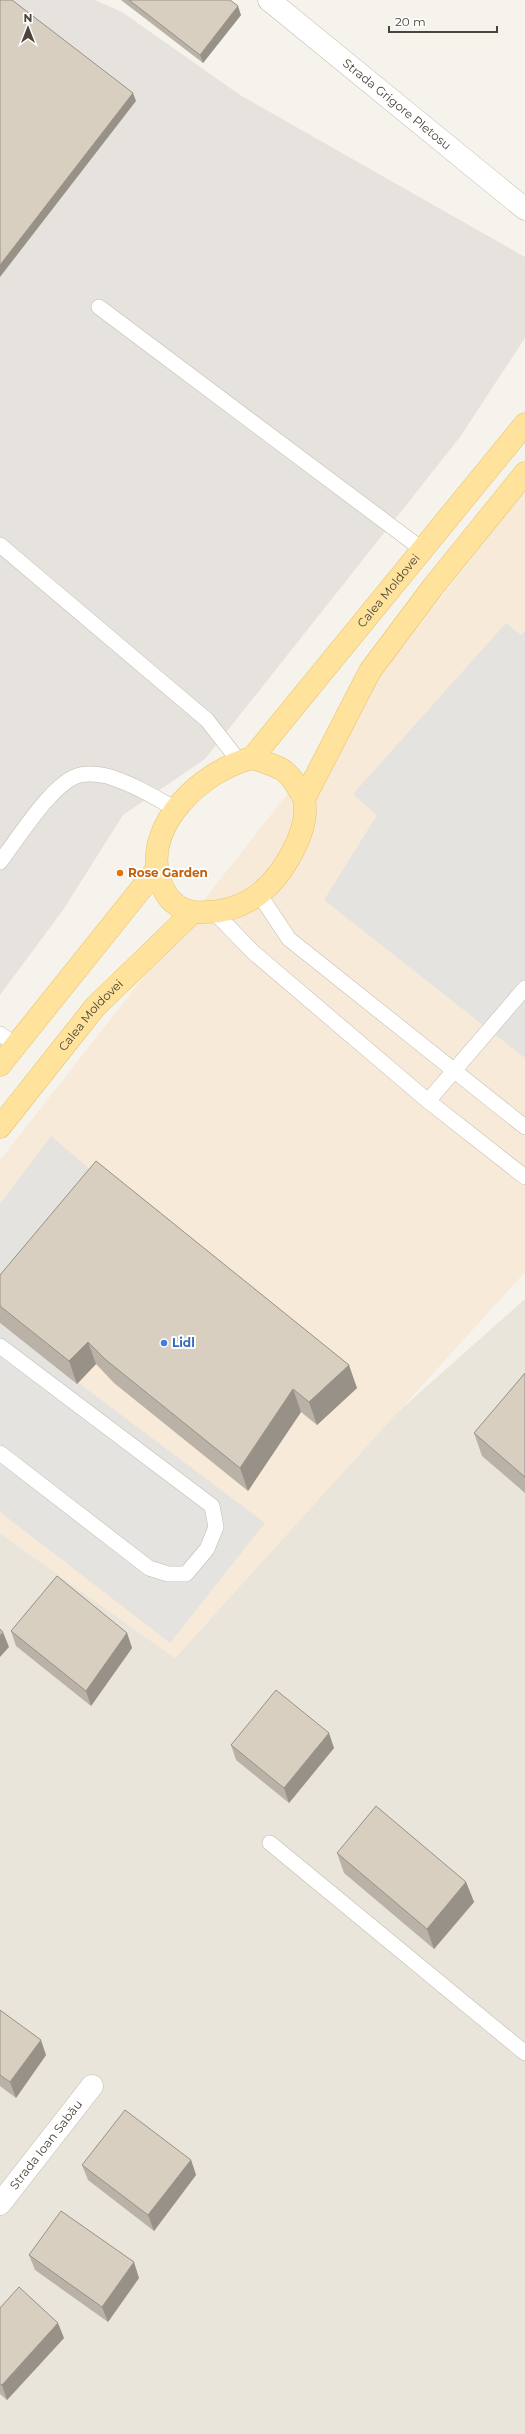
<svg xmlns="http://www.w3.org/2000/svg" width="525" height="2434" font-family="Montserrat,sans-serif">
	<rect width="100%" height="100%" fill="#f6f3ec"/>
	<polygon fill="#eae5da" points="525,1299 525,2434 0,2434 0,1533 175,1658 391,1418"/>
	<polygon fill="#f7ead8" points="525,491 525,1272 175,1658 0,1533 0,1160"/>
	<polygon fill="#e6e2dd" points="0,0 95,0 122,12 240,95 525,257 525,338 460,437 205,759 123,815 63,910 0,995"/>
	<g fill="#e5e3e0">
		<polygon points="506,623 521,635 525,631 525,1058 324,900 377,815 353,794"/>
		<polygon points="51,1136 102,1180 0,1307 0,1204"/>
		<polygon points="0,1324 265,1523 170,1643 0,1512"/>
	</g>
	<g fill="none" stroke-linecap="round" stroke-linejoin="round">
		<defs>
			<g id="lane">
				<polyline points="99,307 423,550"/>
				<polyline points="0,545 207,720 239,761"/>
				<path d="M 0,862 C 17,840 53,781 80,775 C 88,773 98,774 107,776 C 131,783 154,797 176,809"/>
				<polyline points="259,894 289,939 525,1127"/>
				<polyline points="214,912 254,953 428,1101 525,1177"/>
				<polyline points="0,1034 16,1045"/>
				<polyline points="428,1101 525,988"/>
				<polyline points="0,1346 212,1506 216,1527 207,1549 186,1574 168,1574 149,1568 0,1453"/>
				<polyline points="270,1843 525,2053"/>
			</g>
			<g id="street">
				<path id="s1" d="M 269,0 L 525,209"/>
				<path id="s2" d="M 0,2204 L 92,2086"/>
			</g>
			<g id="primary">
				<path d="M 252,758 C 261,761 272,764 281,769 C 287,772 293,780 297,786 C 299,790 303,795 304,799 C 311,830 282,876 259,894 C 243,906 225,912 205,912 C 194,913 183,911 174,903 C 166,897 162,887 159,877 C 144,823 204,770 252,758 Z"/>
				<path id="s3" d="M 252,758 L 525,424"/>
				<polyline points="304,799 370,671 433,587 525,473"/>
				<polyline points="0,1065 157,869"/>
				<path id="s4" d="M 0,1127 L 95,1007 L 192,913"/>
			</g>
		</defs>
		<use href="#lane" stroke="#c2bbae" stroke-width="16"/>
		<use href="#street" stroke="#c2bbae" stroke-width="23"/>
		<use href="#primary" stroke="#e6c16a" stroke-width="23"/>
		<use href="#lane" stroke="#fff" stroke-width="15"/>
		<use href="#street" stroke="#fff" stroke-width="22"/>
		<use href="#primary" stroke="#ffe39c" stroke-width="22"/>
	</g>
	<g fill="#bab2a6">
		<polygon points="121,0 230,0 241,15 203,63"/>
		<polygon points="0,1275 357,1388 317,1425 301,1412 248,1491 114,1383 96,1364 77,1384 0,1323"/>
		<polygon points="525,1373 525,1493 482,1456 474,1433"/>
		<polygon points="11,1631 127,1633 132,1648 91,1706 16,1646"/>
		<polygon points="231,1745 334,1748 289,1803 236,1760"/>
		<polygon points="337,1853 466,1882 474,1902 434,1949 344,1873"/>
		<polygon points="0,2010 46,2055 16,2098 0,2086"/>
		<polygon points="191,2160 196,2175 154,2231 88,2180 82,2165"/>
		<polygon points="29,2255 139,2278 108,2322 35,2270"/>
		<polygon points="0,2308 64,2338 7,2400 0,2394"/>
	</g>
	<g fill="#979187">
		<polygon points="238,6 241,15 203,63 200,55"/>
		<polygon points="133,93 136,101 0,277 0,265"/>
		<polygon points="88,1342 96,1364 77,1384 69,1361"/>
		<polygon points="349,1365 357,1388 317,1425 309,1402"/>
		<polygon points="293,1389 301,1412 248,1491 240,1468"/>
		<polygon points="3,1632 9,1647 0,1657 0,1636"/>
		<polygon points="127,1633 132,1648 91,1706 86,1691"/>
		<polygon points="329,1733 334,1748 289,1803 284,1788"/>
		<polygon points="466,1882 474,1902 434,1949 427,1929"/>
		<polygon points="41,2040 46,2055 16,2098 10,2082"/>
		<polygon points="191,2160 196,2175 154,2231 148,2215"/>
		<polygon points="134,2262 139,2278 108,2322 102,2307"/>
		<polygon points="58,2323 64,2338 7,2400 2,2385"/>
	</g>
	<g fill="#d8cfc1" stroke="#979187">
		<polygon points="0,0 12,0 133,93 0,265"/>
		<polygon points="129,0 230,0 238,6 200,55"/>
		<polygon points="96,1161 349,1365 309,1402 293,1389 240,1468 106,1360 88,1342 69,1361 0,1306 0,1275"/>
		<polygon points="525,1373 525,1477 474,1433"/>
		<polygon points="57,1576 127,1633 86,1691 11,1631"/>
		<polygon points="0,1629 3,1632 0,1636"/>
		<polygon points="276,1690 329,1733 284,1788 231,1745"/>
		<polygon points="376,1806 466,1882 427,1929 337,1853"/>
		<polygon points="0,2010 41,2040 10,2082 0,2075"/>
		<polygon points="125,2110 191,2160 148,2215 82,2165"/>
		<polygon points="61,2211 134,2262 102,2307 29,2255"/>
		<polygon points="19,2287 58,2323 2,2385 0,2384 0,2308"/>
	</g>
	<circle fill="#e8710a" stroke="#fff" stroke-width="1.5" cx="120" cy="873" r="4"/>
	<circle fill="#3f7fe0" stroke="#fff" stroke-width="1.5" cx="164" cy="1343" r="4"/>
	<g text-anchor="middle" stroke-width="4" stroke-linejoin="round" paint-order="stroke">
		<g font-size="12" fill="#4b4439" stroke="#fff">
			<text dy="4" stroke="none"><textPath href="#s1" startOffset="165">Strada Grigore Pletosu</textPath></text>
			<text dy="4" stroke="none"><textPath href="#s3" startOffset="216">Calea Moldovei</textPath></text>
			<text dy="4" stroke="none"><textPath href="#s4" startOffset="144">Calea Moldovei</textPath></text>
			<text dy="4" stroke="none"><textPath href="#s2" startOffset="75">Strada Ioan Sabău</textPath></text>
		</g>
		<g font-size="12" font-weight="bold" fill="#c56008" stroke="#fff" text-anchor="start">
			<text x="128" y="877">Rose Garden</text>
		</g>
		<g font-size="12" font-weight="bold" fill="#366cbe" stroke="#fff" text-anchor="start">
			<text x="172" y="1347">Lidl</text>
		</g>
	</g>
	<g transform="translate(28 28)" stroke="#ffffff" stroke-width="3" paint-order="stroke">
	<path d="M0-3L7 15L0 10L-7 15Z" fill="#4b4439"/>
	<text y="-6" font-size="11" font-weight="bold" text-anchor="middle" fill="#4b4439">N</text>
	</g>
	<path d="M389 26v6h108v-6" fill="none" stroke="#4b4439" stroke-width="2"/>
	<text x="395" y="26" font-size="12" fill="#4b4439" stroke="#ffffff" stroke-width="3" paint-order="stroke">20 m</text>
</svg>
